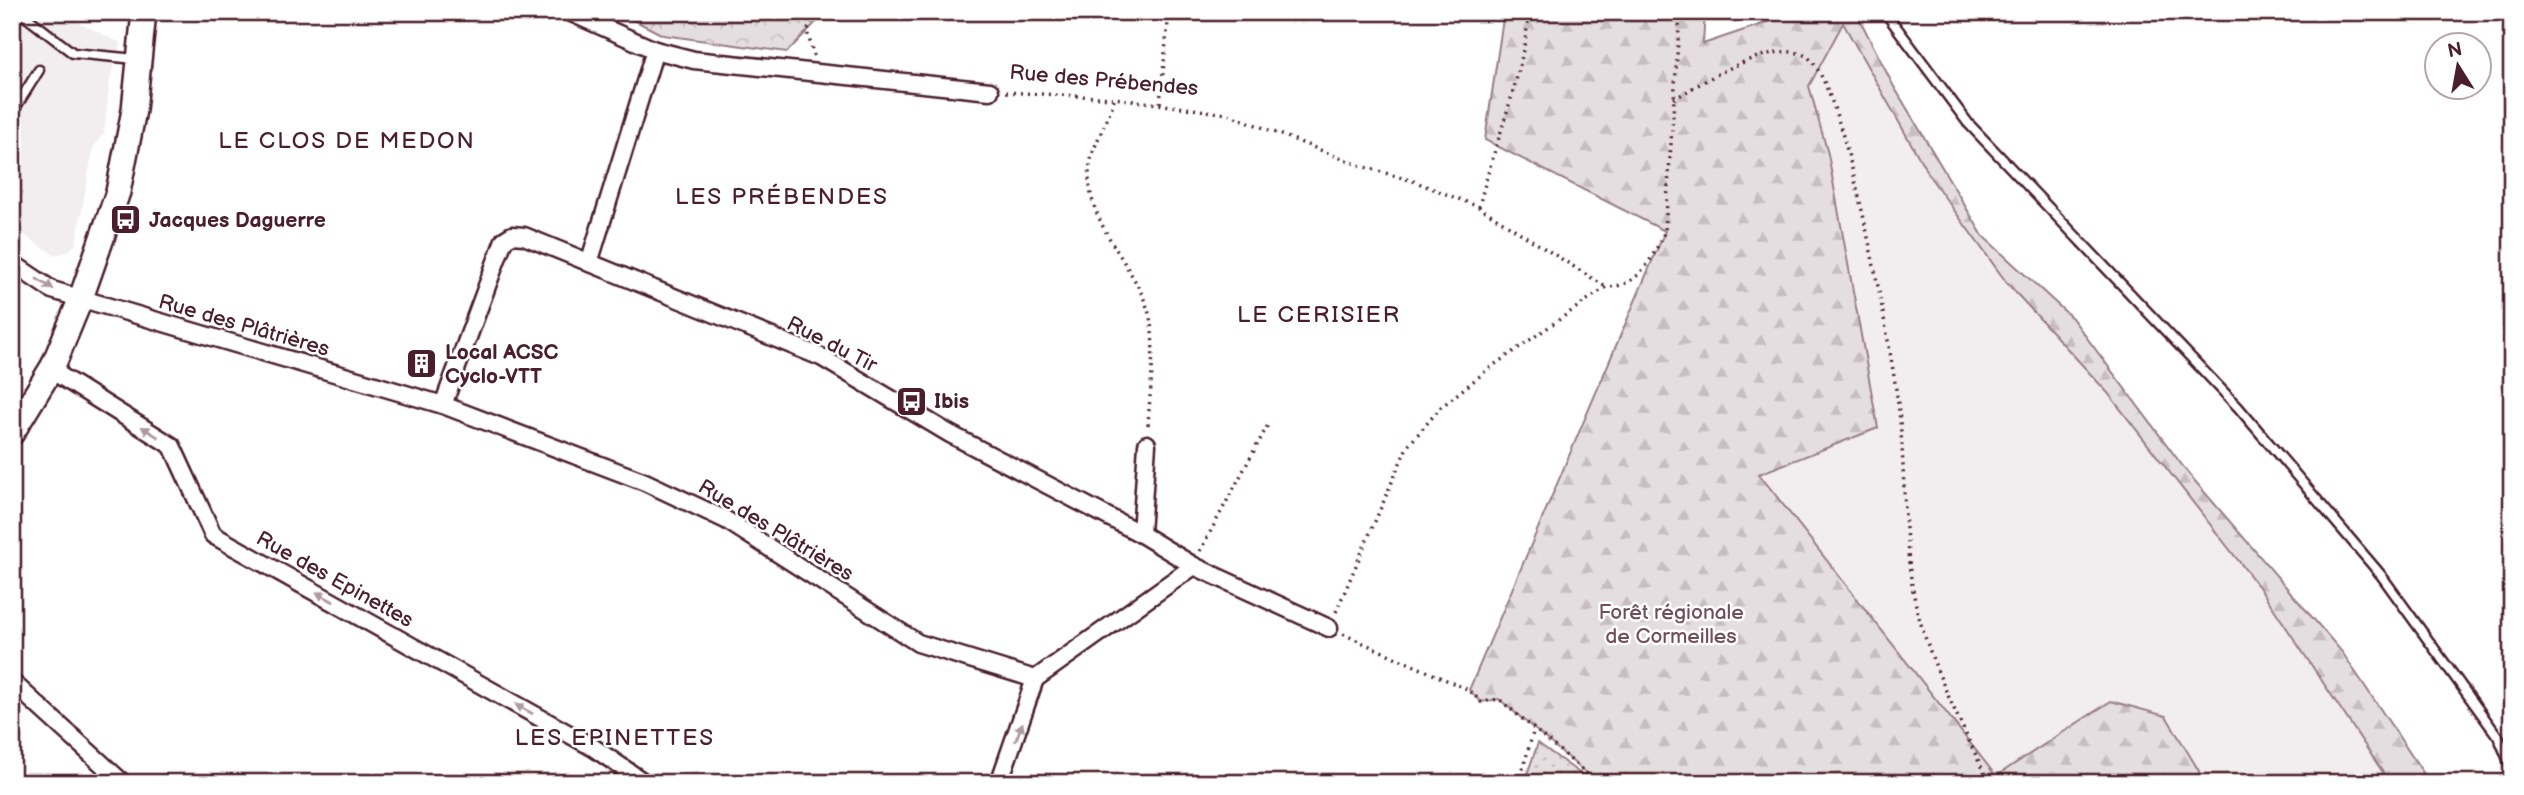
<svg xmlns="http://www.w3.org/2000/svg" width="2524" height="795" font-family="'Balsamiq Sans',sans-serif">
	<defs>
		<pattern id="forest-firs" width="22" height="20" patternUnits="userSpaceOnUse" patternTransform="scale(1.75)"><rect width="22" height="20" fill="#e5dee0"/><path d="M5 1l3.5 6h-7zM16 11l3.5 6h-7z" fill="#c6bec0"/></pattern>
		<pattern id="park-crowns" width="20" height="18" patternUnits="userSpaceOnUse" patternTransform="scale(1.75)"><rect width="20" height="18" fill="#e5dee0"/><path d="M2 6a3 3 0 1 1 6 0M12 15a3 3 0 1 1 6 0" fill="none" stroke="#c6bec0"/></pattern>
		<pattern id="garden-dots" width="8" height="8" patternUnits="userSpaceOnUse" patternTransform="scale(1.75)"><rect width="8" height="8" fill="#e5dee0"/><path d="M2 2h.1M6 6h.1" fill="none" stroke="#c6bec0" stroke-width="1.8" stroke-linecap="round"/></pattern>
	</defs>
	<rect width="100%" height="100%" fill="#fff"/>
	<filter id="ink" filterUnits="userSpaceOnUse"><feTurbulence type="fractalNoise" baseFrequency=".0143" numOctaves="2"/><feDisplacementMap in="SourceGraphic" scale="14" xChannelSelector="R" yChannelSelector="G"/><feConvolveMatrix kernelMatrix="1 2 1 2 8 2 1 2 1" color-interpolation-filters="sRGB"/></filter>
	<g filter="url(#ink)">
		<g fill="#f2eeef">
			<polygon points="12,12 57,12 121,43 110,79 104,133 93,148 76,244 67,252 54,255 12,227"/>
			<polygon points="1843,23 1883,92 2007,283 2107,392 2262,591 2390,783 2198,783 2199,771 2111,701 1996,776 1759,474 1878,427 1828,154 1809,86"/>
		</g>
		<polygon fill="url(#forest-firs)" stroke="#987e86" stroke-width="2" points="1504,12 1705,12 1703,44 1798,12 1856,12 1893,85 1983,236 2072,318 2188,473 2342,652 2430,783 2390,783 2262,591 2107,392 2007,283 1930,177 1843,23 1809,86 1828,154 1878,428 1759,474 1996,776 2111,701 2166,716 2199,771 2198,783 1602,783 1586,773 1499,699 1481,702 1469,690 1665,231 1485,140"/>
		<polygon fill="url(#park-crowns)" stroke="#987e86" stroke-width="2" points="618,12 826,12 787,52 663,35"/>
		<polygon fill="url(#garden-dots)" stroke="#987e86" stroke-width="2" points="1538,743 1593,783 1524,783"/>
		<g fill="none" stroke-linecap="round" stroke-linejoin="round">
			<defs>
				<g id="lane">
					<polyline points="20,12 73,53 136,59"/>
					<polyline points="1885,12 1968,123 2238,407 2381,575 2499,738 2512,769"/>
					<polyline points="12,113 39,70"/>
				</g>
				<g id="street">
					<polyline points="569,12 655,50 694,60 990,91"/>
					<polyline points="12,263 52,290 443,405 645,482 726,520 918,643 1035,679"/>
					<polyline points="589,263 655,50"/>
					<polyline points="53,366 62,377 172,446 213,535 594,748 645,783"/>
					<polyline points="443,405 504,240 512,235 524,236 821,357 950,434 1141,534 1194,566 1329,628"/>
					<polyline points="1141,534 1147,444"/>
					<polyline points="1035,679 1194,566"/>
					<polyline points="12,682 123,783"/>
					<polyline points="999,783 1035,679"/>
				</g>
				<polyline id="secondary" points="12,433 53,366 81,298 118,192 134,110 144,12"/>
			</defs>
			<use href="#lane" stroke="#4a1f2b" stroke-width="13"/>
			<use href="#street" stroke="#4a1f2b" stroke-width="21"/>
			<use href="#secondary" stroke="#4a1f2b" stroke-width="28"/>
			<g stroke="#4a1f2b" stroke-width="3.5" stroke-dasharray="2 5" stroke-linecap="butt">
				<polyline points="814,56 807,31 816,12"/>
				<polyline points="1006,92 1115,98 1228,114 1361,166 1413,181 1479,207 1606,287"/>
				<path d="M 1114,99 C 1108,125 1090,146 1089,174 C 1088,225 1133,263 1148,310 C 1158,342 1149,394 1148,428"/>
				<path d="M 1674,99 C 1703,82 1772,38 1806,56 C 1844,76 1893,359 1899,411 C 1906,474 1902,538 1915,601 C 1929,663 1960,720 1986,777"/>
				<polyline points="1160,103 1169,12"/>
				<path d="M 1479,207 C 1495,140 1522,82 1529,12"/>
				<polyline points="1200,551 1269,423"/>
				<path d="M 1336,612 L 1407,447 L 1441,407 L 1491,367 L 1606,287 C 1640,287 1652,258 1665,231 L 1680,12"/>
				<polyline points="1343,634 1469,690 1481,702 1499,699 1586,773 1602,783"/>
				<polyline points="1519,783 1534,729"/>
			</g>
			<use href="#lane" stroke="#fff" stroke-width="8"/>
			<use href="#street" stroke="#fff" stroke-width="16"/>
			<use href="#secondary" stroke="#fff" stroke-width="23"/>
		</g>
		<defs><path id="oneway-solid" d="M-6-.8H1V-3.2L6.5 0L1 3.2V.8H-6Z" transform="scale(1.75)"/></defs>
		<g fill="#ae9aa0">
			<use href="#oneway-solid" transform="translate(45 284) rotate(32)"/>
			<use href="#oneway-solid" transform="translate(150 432) rotate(-148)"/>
			<use href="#oneway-solid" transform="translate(325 597) rotate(-151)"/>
			<use href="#oneway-solid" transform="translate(524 709) rotate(-151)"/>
			<use href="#oneway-solid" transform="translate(1019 732) rotate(-69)"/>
		</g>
	</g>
	<defs>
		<symbol id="bus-square" viewBox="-11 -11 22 22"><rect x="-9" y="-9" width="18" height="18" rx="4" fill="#4a1f2b" stroke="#fff"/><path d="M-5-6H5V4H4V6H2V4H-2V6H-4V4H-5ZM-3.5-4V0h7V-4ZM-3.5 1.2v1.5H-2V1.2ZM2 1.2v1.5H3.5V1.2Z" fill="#fff"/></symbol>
		<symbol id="building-square" viewBox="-11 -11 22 22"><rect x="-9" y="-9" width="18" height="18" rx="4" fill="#4a1f2b" stroke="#fff"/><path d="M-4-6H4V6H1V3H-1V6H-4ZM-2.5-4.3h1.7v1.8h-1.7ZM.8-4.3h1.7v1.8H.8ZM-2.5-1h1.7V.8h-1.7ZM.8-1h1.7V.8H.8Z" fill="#fff"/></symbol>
	</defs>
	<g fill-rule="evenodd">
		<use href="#bus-square" x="108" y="202" width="35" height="35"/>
		<use href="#building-square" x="404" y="346" width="35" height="35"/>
		<use href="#bus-square" x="894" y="384" width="35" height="35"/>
	</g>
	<g text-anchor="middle" stroke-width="5" stroke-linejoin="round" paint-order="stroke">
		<g font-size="21" fill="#4a1f2b" stroke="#fff">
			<text transform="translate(1104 80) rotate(5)" y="7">Rue des Prébendes</text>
			<text transform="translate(244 325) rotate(16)" y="7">Rue des Plâtrières</text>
			<text transform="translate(832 344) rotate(27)" y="7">Rue du Tir</text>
			<text transform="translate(776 530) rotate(31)" y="7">Rue des Plâtrières</text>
			<text transform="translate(335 579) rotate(29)" y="7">Rue des Epinettes</text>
		</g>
		<g font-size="21" font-weight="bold" fill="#4a1f2b" stroke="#fff" text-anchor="start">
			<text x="149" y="227">Jacques Daguerre</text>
			<text x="445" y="359">Local ACSC<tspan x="445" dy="24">Cyclo-VTT</tspan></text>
			<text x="934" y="408">Ibis</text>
		</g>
		<g font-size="21" fill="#714f58" stroke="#fff">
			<text x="1671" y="619">Forêt régionale<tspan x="1671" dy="24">de Cormeilles</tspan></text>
		</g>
		<g font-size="23" letter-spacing="2" fill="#4a1f2b" stroke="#fff">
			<text x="347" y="148">LE CLOS DE MEDON</text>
			<text x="782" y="204">LES PRÉBENDES</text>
			<text x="1319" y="322">LE CERISIER</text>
			<text x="615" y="745">LES EPINETTES</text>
		</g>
	</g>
	<rect width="2524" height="795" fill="none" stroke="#fff" stroke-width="42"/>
	<rect x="21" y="21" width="2482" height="753" fill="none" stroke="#4a1f2b" stroke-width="2.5" filter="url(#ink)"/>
	<g transform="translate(2458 66) rotate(349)"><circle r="33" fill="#ffffff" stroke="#b7a5aa" stroke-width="2"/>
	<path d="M0-5L12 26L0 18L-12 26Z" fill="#4a1f2b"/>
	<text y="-10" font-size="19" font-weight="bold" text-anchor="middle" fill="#4a1f2b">N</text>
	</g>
</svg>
